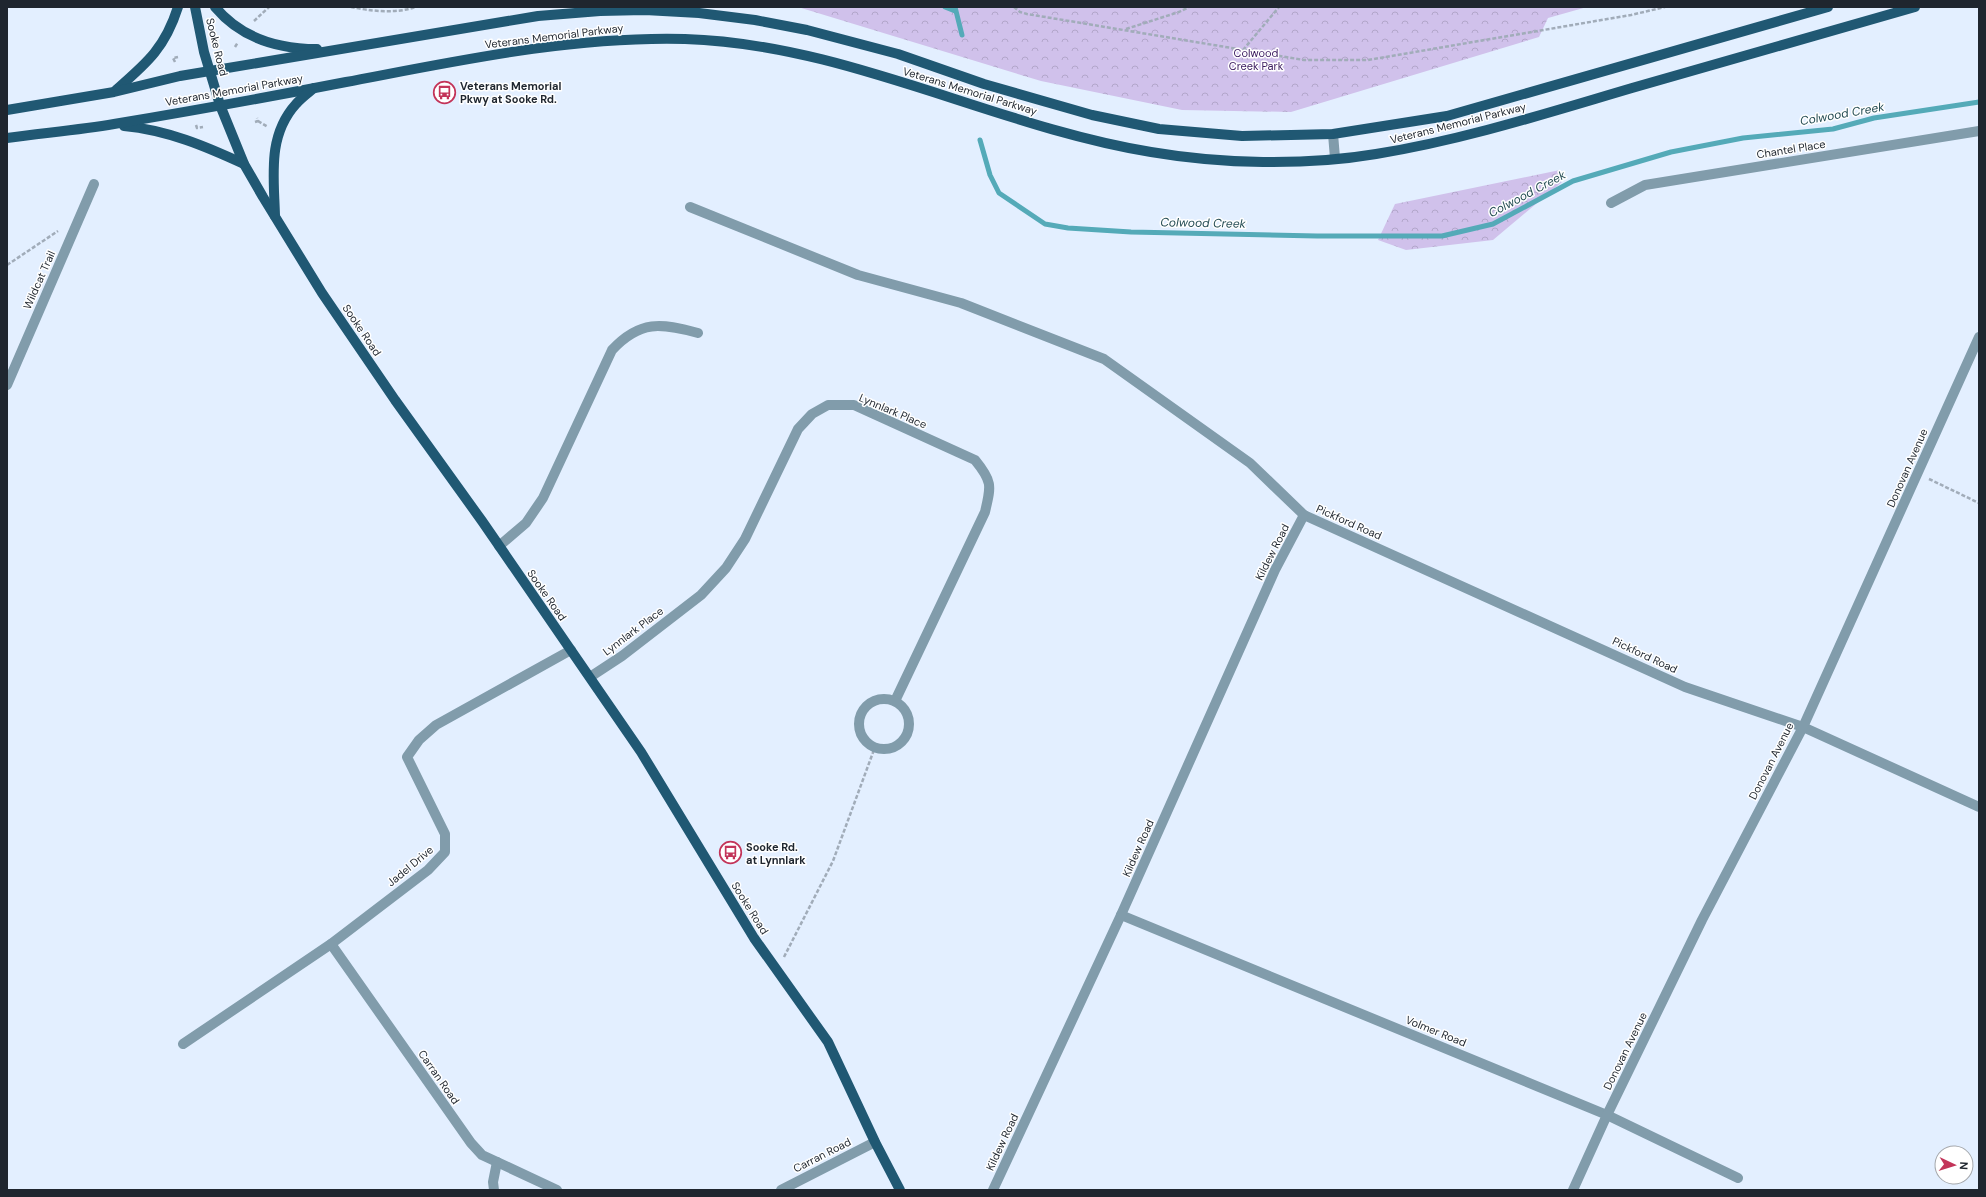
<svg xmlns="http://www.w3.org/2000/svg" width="1986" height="1197" font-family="'DM Sans',sans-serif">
	<defs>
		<pattern id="forest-crowns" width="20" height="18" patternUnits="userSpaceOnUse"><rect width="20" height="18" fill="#d0c1eb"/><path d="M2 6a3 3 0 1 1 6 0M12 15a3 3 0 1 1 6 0" fill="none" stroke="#b2a6ca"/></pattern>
	</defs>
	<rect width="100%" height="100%" fill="#e3efff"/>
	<g fill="url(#forest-crowns)">
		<polygon points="798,7 1587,7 1548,18 1539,37 1291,112 1182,110 1041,81"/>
		<polygon points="1560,170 1562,182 1493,240 1406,250 1378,240 1395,204"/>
	</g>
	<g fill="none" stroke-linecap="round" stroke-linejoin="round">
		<g stroke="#54aab8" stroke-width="5">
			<polyline points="945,7 955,11"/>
			<polyline points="955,7 962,35"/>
			<polyline points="980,140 990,175 999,193 1045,224 1068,228 1131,232 1317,236 1442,236 1493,224 1573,181 1671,152 1743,138 1833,129 1874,118 1979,102"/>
		</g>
		<g stroke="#a1acb9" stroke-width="2.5" stroke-dasharray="4 2" stroke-linecap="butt">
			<path d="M 351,7 C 370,11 397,14 415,7"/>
			<polyline points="1014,7 1020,12 1027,14 1304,60 1368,60 1631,15 1665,7"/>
			<polyline points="254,21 269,7"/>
			<polyline points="1126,29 1179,12 1189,7"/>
			<polyline points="235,47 238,42"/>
			<polyline points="1243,50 1279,7"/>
			<polyline points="175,62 173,58 178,57"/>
			<polyline points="258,121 268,127"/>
			<polyline points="255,122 258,121 257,118"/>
			<polyline points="196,125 197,128 203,127"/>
			<polyline points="7,265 58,231"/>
			<polyline points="1929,479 1979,503"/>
			<polyline points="784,957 833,861 875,747"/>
		</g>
		<g stroke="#819cab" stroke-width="10">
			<polyline points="1333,134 1335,158"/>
			<polyline points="1611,203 1645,185 1979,131"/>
			<polyline points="690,207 858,275 961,303 1104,359 1250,463 1304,515 1685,687 1803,727 1979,807"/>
			<polyline points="7,385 94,184"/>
			<path d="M 499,546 L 526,523 L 543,498 L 612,350 C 640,320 661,323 698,333"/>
			<path d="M 590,677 L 622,656 L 701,595 L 726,568 L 745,539 L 798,429 L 812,414 L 828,405 L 854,405 L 975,460 C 993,482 991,486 985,512 L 895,701"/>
			<circle cx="884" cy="724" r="25"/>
			<polyline points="1121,915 1607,1115 1738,1178"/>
			<polyline points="331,944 471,1143 482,1155 557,1190"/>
			<polyline points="183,1044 331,944 428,870 445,852 445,834 407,757 419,740 436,725 571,650"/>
			<polyline points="494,1190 493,1182 497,1162"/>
			<polyline points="781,1190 875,1142"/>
			<polyline points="993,1190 1121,915 1275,570 1304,515"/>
			<polyline points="1573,1190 1607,1115 1702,920 1803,727 1979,337"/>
		</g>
		<g stroke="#205873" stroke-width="10">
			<polyline points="195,7 204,52 220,105 244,164 263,197 322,293 395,400 482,521 641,752 754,938 828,1042 875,1142 900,1190"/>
			<path d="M 215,7 C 241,38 277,49 317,49"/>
			<path d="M 116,90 C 147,63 165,48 178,7"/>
			<polyline points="7,110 114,92 180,76 538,16 600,11 645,10 699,13 755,20 807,30 898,54 984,84 1092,115 1159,129 1242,136 1333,134 1447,116 1828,7"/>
			<path d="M 124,126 C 167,130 205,146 244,164"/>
			<path d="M 7,138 C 43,133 79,130 114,124 C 191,111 269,97 346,82 C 457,61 571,36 685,39 C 847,44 993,126 1151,152 C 1221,164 1305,166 1376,154 C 1463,140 1547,113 1632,88 C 1726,61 1821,34 1915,7"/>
			<path d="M 275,216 C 274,177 267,136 296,104 C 301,98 308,93 314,88"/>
		</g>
	</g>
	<defs>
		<symbol id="bus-ring" viewBox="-11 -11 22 22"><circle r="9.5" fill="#fff" stroke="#c33459" stroke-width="1.5"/><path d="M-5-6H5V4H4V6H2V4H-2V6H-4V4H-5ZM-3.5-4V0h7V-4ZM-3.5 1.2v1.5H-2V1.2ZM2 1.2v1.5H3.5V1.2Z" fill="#c33459"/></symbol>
	</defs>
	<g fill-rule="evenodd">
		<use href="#bus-ring" x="432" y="80" width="25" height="25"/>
		<use href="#bus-ring" x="718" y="840" width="25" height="25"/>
	</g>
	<g text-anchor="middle" stroke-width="3" stroke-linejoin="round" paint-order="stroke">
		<g font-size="11" fill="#1f262f" stroke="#fff">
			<text transform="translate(554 36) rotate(-7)" y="4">Veterans Memorial Parkway</text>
			<text transform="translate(217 47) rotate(76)" y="4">Sooke Road</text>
			<text transform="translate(234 90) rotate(-10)" y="4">Veterans Memorial Parkway</text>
			<text transform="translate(970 91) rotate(17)" y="4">Veterans Memorial Parkway</text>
			<text transform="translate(1458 123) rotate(-14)" y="4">Veterans Memorial Parkway</text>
			<text transform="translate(1791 149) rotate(-9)" y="4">Chantel Place</text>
			<text transform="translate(39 280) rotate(-66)" y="4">Wildcat Trail</text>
			<text transform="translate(362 330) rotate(56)" y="4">Sooke Road</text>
			<text transform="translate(893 411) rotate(23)" y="4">Lynnlark Place</text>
			<text transform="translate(1907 468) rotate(-66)" y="4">Donovan Avenue</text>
			<text transform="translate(1349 522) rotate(24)" y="4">Pickford Road</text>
			<text transform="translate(1272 552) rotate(-63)" y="4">Kildew Road</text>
			<text transform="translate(547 595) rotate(55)" y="4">Sooke Road</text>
			<text transform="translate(633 631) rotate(-37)" y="4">Lynnlark Place</text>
			<text transform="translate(1645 655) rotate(25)" y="4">Pickford Road</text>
			<text transform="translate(1771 761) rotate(-63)" y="4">Donovan Avenue</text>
			<text transform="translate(1138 848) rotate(-66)" y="4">Kildew Road</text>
			<text transform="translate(410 866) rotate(-40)" y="4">Jadel Drive</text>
			<text transform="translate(750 908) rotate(58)" y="4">Sooke Road</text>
			<text transform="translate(1436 1031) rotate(22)" y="4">Volmer Road</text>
			<text transform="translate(1625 1051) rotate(-64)" y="4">Donovan Avenue</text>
			<text transform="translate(439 1077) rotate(55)" y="4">Carran Road</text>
			<text transform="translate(1002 1142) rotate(-65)" y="4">Kildew Road</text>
			<text transform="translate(822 1155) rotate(-27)" y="4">Carran Road</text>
		</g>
		<g font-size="11" fill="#3a1a5e" stroke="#fff">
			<text x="1256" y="57">Colwood<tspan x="1256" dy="13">Creek Park</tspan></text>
		</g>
		<g font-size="11" font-weight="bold" fill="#1f262f" stroke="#fff" text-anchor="start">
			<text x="460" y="90">Veterans Memorial<tspan x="460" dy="13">Pkwy at Sooke Rd.</tspan></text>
			<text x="746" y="851">Sooke Rd.<tspan x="746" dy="13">at Lynnlark</tspan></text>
		</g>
		<g font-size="12" font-style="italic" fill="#244c53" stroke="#fff">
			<text transform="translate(1842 114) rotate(-10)" y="4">Colwood Creek</text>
			<text transform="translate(1527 194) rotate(-28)" y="4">Colwood Creek</text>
			<text transform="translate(1203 223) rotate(1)" y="4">Colwood Creek</text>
		</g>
	</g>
	<rect width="1986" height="1197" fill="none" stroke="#1f262f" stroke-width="16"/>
	<g transform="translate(1954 1165) rotate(94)"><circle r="19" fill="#ffffff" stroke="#a5a8ac"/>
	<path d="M0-3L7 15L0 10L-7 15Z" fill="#c33459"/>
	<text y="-6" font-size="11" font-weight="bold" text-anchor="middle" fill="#1f262f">N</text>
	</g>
</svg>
